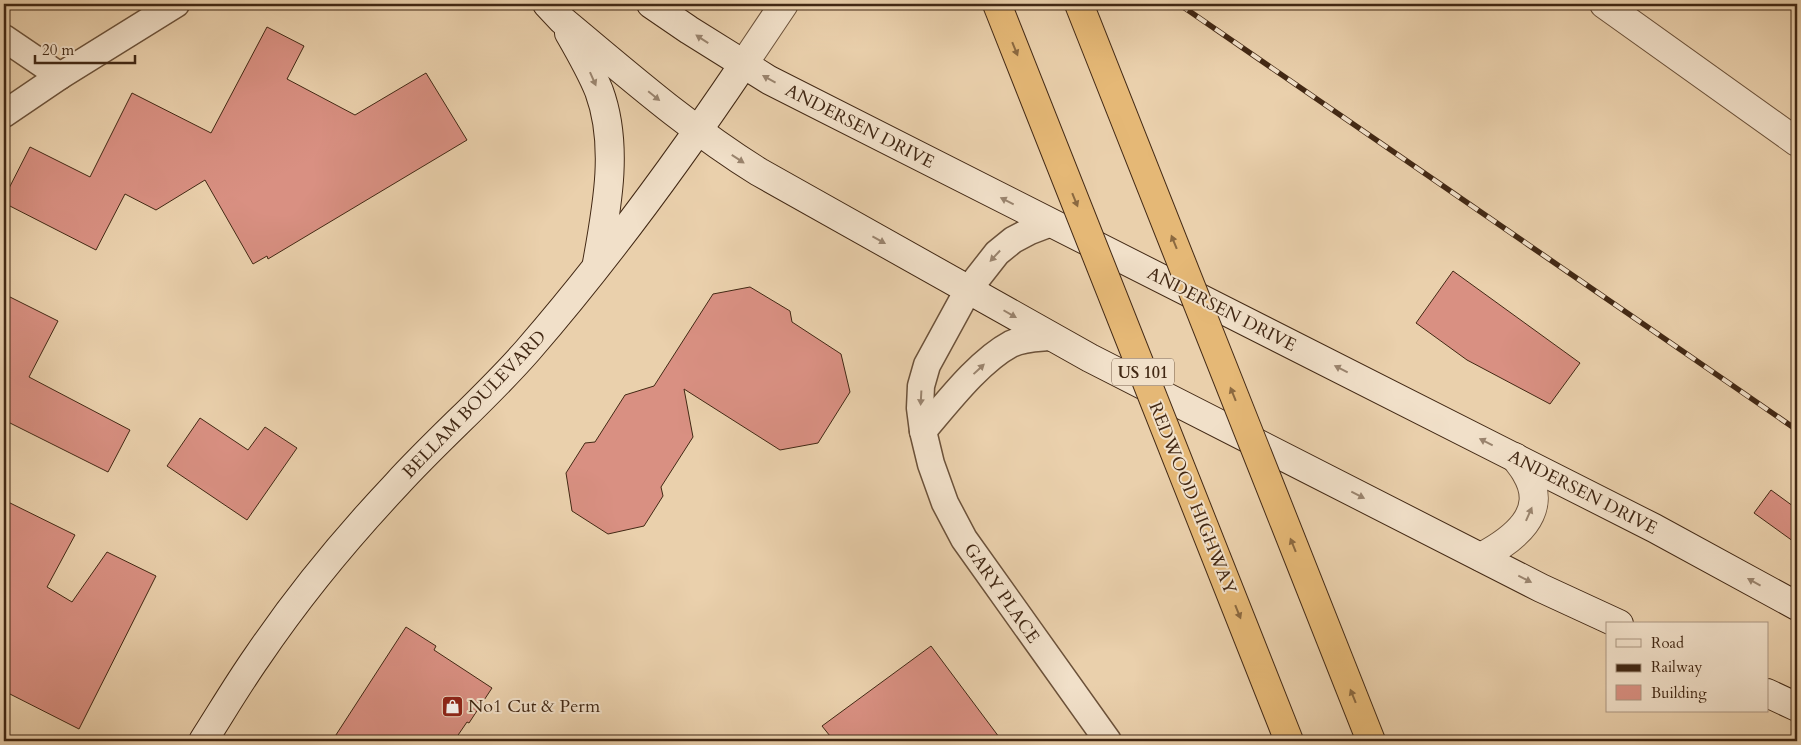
<svg xmlns="http://www.w3.org/2000/svg" width="1801" height="745" font-family="Cardo,serif">
	<rect width="100%" height="100%" fill="#ead0ac"/>
	<filter id="stains"><feTurbulence type="fractalNoise" baseFrequency=".004" numOctaves="4"/><feColorMatrix values="0 0 0 0 .2 0 0 0 0 .09 0 0 0 0 .02 0 0 0 .5 -.17"/></filter>
	<radialGradient id="worn" r=".72"><stop offset=".6" stop-color="#630" stop-opacity="0"/><stop offset="1" stop-color="#630" stop-opacity=".3"/></radialGradient>
	<g fill="none" stroke-linecap="round" stroke-linejoin="round">
		<polyline stroke="#777d73" stroke-width="10" points="1656,741 1663,741"/>
	</g>
	<g fill="#d99082" stroke="#422814">
		<polygon points="267,27 304,46 287,79 355,115 426,73 467,140 268,259 267,256 253,264 205,180 156,210 125,194 96,250 4,203 4,198 30,147 90,177 132,93 211,133"/>
		<polygon points="1453,271 1580,363 1550,404 1467,360 1416,323"/>
		<polygon points="750,287 790,311 792,322 841,354 850,392 818,443 780,450 684,389 693,437 661,487 663,496 644,526 608,534 572,511 566,473 585,443 595,442 625,395 654,386 713,294"/>
		<polygon points="4,294 58,321 29,377 130,430 108,472 6,421 4,425"/>
		<polygon points="200,418 248,450 265,427 297,448 247,520 167,466"/>
		<polygon points="1771,490 1797,509 1797,544 1754,513"/>
		<polygon points="4,500 75,535 47,587 72,602 107,552 156,576 79,729 4,691"/>
		<polygon points="406,627 436,646 434,650 492,688 469,723 467,722 454,741 332,741"/>
		<polygon points="931,646 1002,741 834,741 822,726"/>
	</g>
	<g fill="none" stroke-linecap="round" stroke-linejoin="round">
		<defs>
			<g id="minor">
				<polyline points="4,38 60,76"/>
				<polyline points="4,114 60,76 176,4"/>
				<polyline points="1051,223 1030,231 1013,240 997,253 968,290 927,365 921,386 920,408 923,431 931,464 945,503 964,539 1108,741"/>
				<path d="M 923,431 C 947,403 979,361 1011,344 C 1023,338 1037,338 1049,337"/>
			</g>
			<g id="tertiary">
				<polyline points="1604,4 1797,142"/>
				<polyline points="743,65 784,4"/>
				<path d="M 1481,557 C 1513,540 1550,513 1526,473 C 1523,467 1518,462 1515,457"/>
			</g>
			<g id="secondary">
				<path d="M 547,4 L 562,20 C 626,73 688,128 759,172 L 1090,358 L 1541,588 L 1619,624"/>
				<polyline points="651,4 689,30 769,80 1654,528 1797,606"/>
				<path d="M 569,33 C 580,52 591,71 599,91 C 619,145 607,207 597,263"/>
				<polyline points="1767,693 1797,707"/>
				<path d="M 203,741 C 221,713 238,684 257,657 C 299,595 346,538 397,484 C 439,438 487,397 528,350 C 606,260 677,163 743,65"/>
			</g>
		</defs>
		<use href="#minor" stroke="#6c523a" stroke-width="29"/>
		<use href="#tertiary" stroke="#6c523a" stroke-width="30"/>
		<use href="#secondary" stroke="#422814" stroke-width="30"/>
		<use href="#minor" stroke="#f1e0c9" stroke-width="26"/>
		<use href="#tertiary" stroke="#f1e0c9" stroke-width="28"/>
		<use href="#secondary" stroke="#f1e0c9" stroke-width="28"/>
		<defs>
			<polyline id="rail" points="1179,4 1797,430"/>
		</defs>
		<use href="#rail" stroke="#422814" stroke-width="5.5"/>
		<use href="#rail" stroke="#f1e0c9" stroke-width="4" stroke-dasharray="11" stroke-linecap="butt"/>
		<defs>
			<g id="motorway-bridge">
				<polyline points="997,4 1289,741"/>
				<polyline points="1079,4 1371,741"/>
			</g>
		</defs>
		<use href="#motorway-bridge" stroke="#422814" stroke-width="30" stroke-linecap="butt"/>
		<use href="#motorway-bridge" stroke="#e5b876" stroke-width="28"/>
	</g>
	<defs><path id="oneway-solid" d="M-6-.8H1V-3.2L6.5 0L1 3.2V.8H-6Z" transform="scale(1.25)"/></defs>
	<g fill="#9a846e">
		<use href="#oneway-solid" transform="translate(702 39) rotate(-147)"/>
		<use href="#oneway-solid" transform="translate(593 79) rotate(66)"/>
		<use href="#oneway-solid" transform="translate(769 79) rotate(-151)"/>
		<use href="#oneway-solid" transform="translate(654 96) rotate(39)"/>
		<use href="#oneway-solid" transform="translate(738 159) rotate(33)"/>
		<use href="#oneway-solid" transform="translate(1007 201) rotate(-153)"/>
		<use href="#oneway-solid" transform="translate(879 240) rotate(29)"/>
		<use href="#oneway-solid" transform="translate(995 256) rotate(133)"/>
		<use href="#oneway-solid" transform="translate(1010 314) rotate(30)"/>
		<use href="#oneway-solid" transform="translate(979 369) rotate(-43)"/>
		<use href="#oneway-solid" transform="translate(1341 369) rotate(-153)"/>
		<use href="#oneway-solid" transform="translate(921 398) rotate(93)"/>
		<use href="#oneway-solid" transform="translate(1486 442) rotate(-153)"/>
		<use href="#oneway-solid" transform="translate(1358 495) rotate(27)"/>
		<use href="#oneway-solid" transform="translate(1529 514) rotate(-66)"/>
		<use href="#oneway-solid" transform="translate(1525 579) rotate(27)"/>
		<use href="#oneway-solid" transform="translate(1754 582) rotate(-151)"/>
	</g>
	<g fill="#8b6940">
		<use href="#oneway-solid" transform="translate(1015 49) rotate(68)"/>
		<use href="#oneway-solid" transform="translate(1075 200) rotate(68)"/>
		<use href="#oneway-solid" transform="translate(1174 242) rotate(-112)"/>
		<use href="#oneway-solid" transform="translate(1233 394) rotate(-112)"/>
		<use href="#oneway-solid" transform="translate(1293 545) rotate(-112)"/>
		<use href="#oneway-solid" transform="translate(1238 612) rotate(68)"/>
		<use href="#oneway-solid" transform="translate(1353 696) rotate(-112)"/>
	</g>
	<defs>
		<symbol id="shop-square" viewBox="-11 -11 22 22"><rect x="-9" y="-9" width="18" height="18" rx="4" fill="#8f2418" stroke="#f1e0c9"/><path d="M-5-2.5h2.3a2.7 3.5 0 0 1 5.4 0H5L5.5 6h-11ZM-1.5-2.5h3a1.5 2.3 0 0 0-3 0Z" fill="#fff"/></symbol>
	</defs>
	<g fill-rule="evenodd">
		<use href="#shop-square" x="440" y="694" width="25" height="25"/>
	</g>
	<g text-anchor="middle" stroke-width="4" stroke-linejoin="round" paint-order="stroke">
		<rect fill="#f1e0c9" stroke="#765f4a" stroke-width="1" x="1112" y="358.5" width="62" height="27" rx="4"/>
		<g font-size="16" font-weight="bold" fill="#422814">
			<text x="1143" y="378">US 101</text>
		</g>
		<g font-size="18" fill="#422814" stroke="#f1e0c9">
			<text transform="translate(860 126) rotate(27)" y="6">ANDERSEN DRIVE</text>
			<text transform="translate(1222 309) rotate(27)" y="6">ANDERSEN DRIVE</text>
			<text transform="translate(474 404) rotate(-46)" y="6">BELLAM BOULEVARD</text>
			<text transform="translate(1583 492) rotate(27)" y="6">ANDERSEN DRIVE</text>
			<text transform="translate(1193 498) rotate(68)" y="6">REDWOOD HIGHWAY</text>
			<text transform="translate(1002 593) rotate(55)" y="6">GARY PLACE</text>
		</g>
		<g font-size="18" fill="#422814" stroke="#f1e0c9" text-anchor="start">
			<text x="468" y="712">No1 Cut &amp; Perm</text>
		</g>
	</g>
	<rect width="1801" height="745" fill="none" stroke="#ead0ac" stroke-width="20"/>
	<rect x="5" y="5" width="1791" height="735" fill="none" stroke="#422814" stroke-width="2.5"/>
	<rect x="10" y="10" width="1781" height="725" fill="none" stroke="#422814"/>
	<rect x="1606" y="622" width="162" height="90" fill="#f1e0c9" stroke="#ab9681"/>
	<rect x="1616" y="639" width="25" height="8" fill="#f1e0c9" stroke="#ab9681"/>
	<text x="1651" y="648" font-size="15" fill="#422814">Road</text>
	<rect x="1616" y="664" width="25" height="8" fill="#422814" stroke="#ab9681"/>
	<text x="1651" y="672" font-size="15" fill="#422814">Railway</text>
	<rect x="1616" y="685" width="25" height="15" fill="#d99082" stroke="#ab9681"/>
	<text x="1651" y="698" font-size="15" fill="#422814">Building</text>
	<path d="M35 55v8h100v-8" fill="none" stroke="#422814" stroke-width="2.5"/>
	<text x="42" y="55" font-size="15" fill="#422814" stroke="#f1e0c9" stroke-width="4" paint-order="stroke">20 m</text>
	<rect width="100%" height="100%" filter="url(#stains)"/>
	<rect width="100%" height="100%" fill="url(#worn)"/>
</svg>
